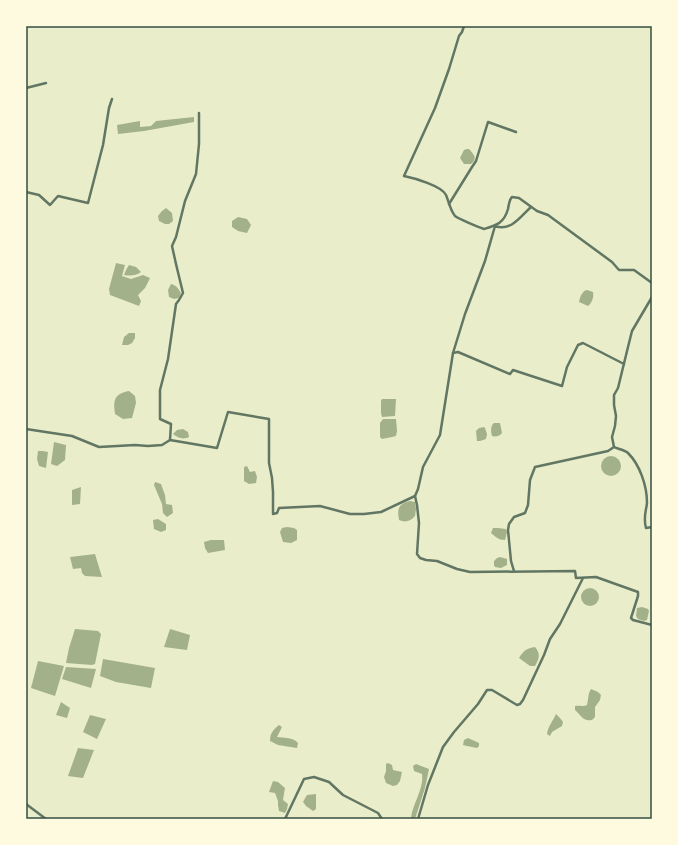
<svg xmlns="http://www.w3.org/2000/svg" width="678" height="845" font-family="'Golos Text',sans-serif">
	<rect width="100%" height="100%" fill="#e9edc9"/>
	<g fill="#a3b18a">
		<polygon points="194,117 194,122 144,131 118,134 117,125 140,121 140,127 151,126 156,121"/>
		<path d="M 467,149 L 469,149 C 474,155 478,158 471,164 L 464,164 L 460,158 L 464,150 Z"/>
		<polygon points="166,208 172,213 173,221 169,224 165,224 159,221 158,216 162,211"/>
		<polygon points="238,217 247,219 251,225 247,233 238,231 232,227 232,221"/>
		<polygon points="116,263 125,265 122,276 131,279 143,275 150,278 145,288 138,295 141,301 139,306 110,295 109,289"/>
		<path d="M 129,265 L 136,267 L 141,272 C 135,276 131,276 124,275 L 126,270 Z"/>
		<path d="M 171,284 C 176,285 178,288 181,293 L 179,298 L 174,299 L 169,297 L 168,290 Z"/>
		<path d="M 587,290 L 593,292 C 594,297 592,303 588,306 L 579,302 C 580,297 582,291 587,290 Z"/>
		<polygon points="129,333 135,333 135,338 132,343 128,345 122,345 124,337"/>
		<path d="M 129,391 L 135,396 L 136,403 L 132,418 L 123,419 L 115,414 C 113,400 114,394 129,391 Z"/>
		<polygon points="382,399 396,399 395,416 382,417 381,413 381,401"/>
		<polygon points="383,419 396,419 397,431 396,436 392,437 382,439 380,437 380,423"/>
		<path d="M 494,423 L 500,423 L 502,433 C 500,436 496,437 492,436 C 491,432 490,426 494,423 Z"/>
		<polygon points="484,427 485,428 487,434 486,439 480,441 477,441 476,431 479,428"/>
		<path d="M 183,429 L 188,432 L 189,437 C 183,440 178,438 173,434 L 177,430 Z"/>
		<polygon points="54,442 66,445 65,460 57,466 51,464"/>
		<polygon points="38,451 43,451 48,452 46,468 39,466 37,459"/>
		<circle cx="611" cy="466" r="10"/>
		<polygon points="247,466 250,472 255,471 257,477 256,483 249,484 244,481 244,467"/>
		<polygon points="155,482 161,484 165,495 166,504 172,505 173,513 167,517 163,513 162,504 154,485"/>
		<polygon points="81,487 80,504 72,505 72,490"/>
		<path d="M 410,501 L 415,502 L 416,509 L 415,516 C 411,521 405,523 399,520 C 397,509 398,504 410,501 Z"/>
		<polygon points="158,519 166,524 166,530 161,532 154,529 153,520"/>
		<polygon points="287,527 294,528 297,530 297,540 291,543 283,542 280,532 282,528"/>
		<path d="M 493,528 L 498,528 L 506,529 L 507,532 L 505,540 C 498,540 496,537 491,533 Z"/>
		<polygon points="211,540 224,540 225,550 208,553 205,548 204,542"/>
		<polygon points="95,554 102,577 85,576 82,573 81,568 73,569 70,557"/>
		<polygon points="500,557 507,559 507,565 501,568 495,567 494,565 494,561 497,558"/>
		<circle cx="590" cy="597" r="9"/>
		<polygon points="642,607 648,609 649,611 647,620 644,621 638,619 636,616 637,608"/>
		<polygon points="75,629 98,631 101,634 95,664 92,665 66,663 69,648"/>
		<polygon points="170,629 190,635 187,650 164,647"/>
		<path d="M 535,647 C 541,654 539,659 535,666 L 530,666 L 519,658 C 523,651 527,648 535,647 Z"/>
		<polygon points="103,659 155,668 151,688 116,682 100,676"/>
		<polygon points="38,661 64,666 55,696 31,688"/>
		<polygon points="66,667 96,669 91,688 62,679"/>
		<path d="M 591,689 L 598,692 L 601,695 L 600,700 L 595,707 L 595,717 L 592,720 C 583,722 581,715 575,710 L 575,706 C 579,705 583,707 587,705 L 589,693 Z"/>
		<polygon points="61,702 70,708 67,718 56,715"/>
		<path d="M 556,714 L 560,718 L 563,722 L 562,726 L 552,732 L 550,736 L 547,734 C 548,726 553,721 556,714 Z"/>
		<polygon points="90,715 106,719 97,739 83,732"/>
		<path d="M 279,725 L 282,727 L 277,737 C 284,738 293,737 298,743 L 297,748 L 278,745 L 270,741 C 270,733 273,730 279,725 Z"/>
		<polygon points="468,738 479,743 479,746 477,748 467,746 463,745 464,740"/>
		<polygon points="78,748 94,750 83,778 68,776"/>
		<polygon points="388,763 392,765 393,770 402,772 400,781 397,785 393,786 386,783 384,777 386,771 386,764"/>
		<path d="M 416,764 L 429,769 L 425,788 L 416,816 L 415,819 L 411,819 C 412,804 424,790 422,774 L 414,771 L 413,766 Z"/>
		<polygon points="273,781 278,782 285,788 283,800 288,804 287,809 285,813 279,811 278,805 278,801 275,793 269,792"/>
		<polygon points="316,794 316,809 313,811 306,806 303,802 307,795"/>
	</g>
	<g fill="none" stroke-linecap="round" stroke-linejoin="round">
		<g stroke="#617663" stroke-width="2.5">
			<path d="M 464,26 L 462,32 L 459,36 L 449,69 L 435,108 L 404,176 C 414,178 442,186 446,195 C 449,202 450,210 455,216 C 459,219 478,227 484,229 C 497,225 504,223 508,209 C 509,204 509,200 512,197 L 519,198 L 537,211 L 548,215 L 612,262 L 619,270 L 634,270 L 652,283"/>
			<polyline points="26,88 46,83"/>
			<polyline points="26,192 39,195 50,205 58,196 88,203 103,145 109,108 112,99"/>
			<polyline points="449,204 472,167 476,161 488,122 516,132"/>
			<path d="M 531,207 C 521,216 511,232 495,226 L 485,261 L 465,314 L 453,353 L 440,435 L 423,467 L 418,489 L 415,496 L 417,505 L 419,523 L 417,554 L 420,558 L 426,560 L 437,561 L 457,569 L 470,572 L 575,571 L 576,578 L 596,577 L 638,592 L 638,596 L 631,618 L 633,620 L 652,625"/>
			<path d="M 652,297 L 632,331 L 628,347 L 618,388 L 614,395 L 614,405 L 616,416 L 615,426 L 612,437 L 614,447 C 618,449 625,450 628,453 C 640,465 647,486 647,503 C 646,512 643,517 646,528 L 652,527"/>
			<polyline points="453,353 458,352 510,374 513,370 562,386 567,367 578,345 583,343 624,364"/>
			<polyline points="26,429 72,436 99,447 135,445 148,446 162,445 170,440 217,448 228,412 269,419 269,463 272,478 273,492 273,514 277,513 279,508 320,506 350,514 364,514 381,512 415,496"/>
			<polyline points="170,440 171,424 160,419 160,390 168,359 176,304 179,300 183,293 176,264 172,246 176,237 185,201 196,174 199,144 199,113"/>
			<polyline points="514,571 511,561 508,530 509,524 514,517 525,513 528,505 530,480 535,467 608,451 614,447"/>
			<polyline points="26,804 46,819"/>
			<polyline points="285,819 304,779 314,777 329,782 343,795 378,813 382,819"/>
			<polyline points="418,819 428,785 443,747 454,732 478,704 487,690 492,690 517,705 520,704 523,700 544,655 550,639 560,624 583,578"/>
		</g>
	</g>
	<rect width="678" height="845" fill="none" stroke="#fefae0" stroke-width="54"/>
	<rect x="27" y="27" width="624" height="791" fill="none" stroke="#344e41" stroke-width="1.5"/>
</svg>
